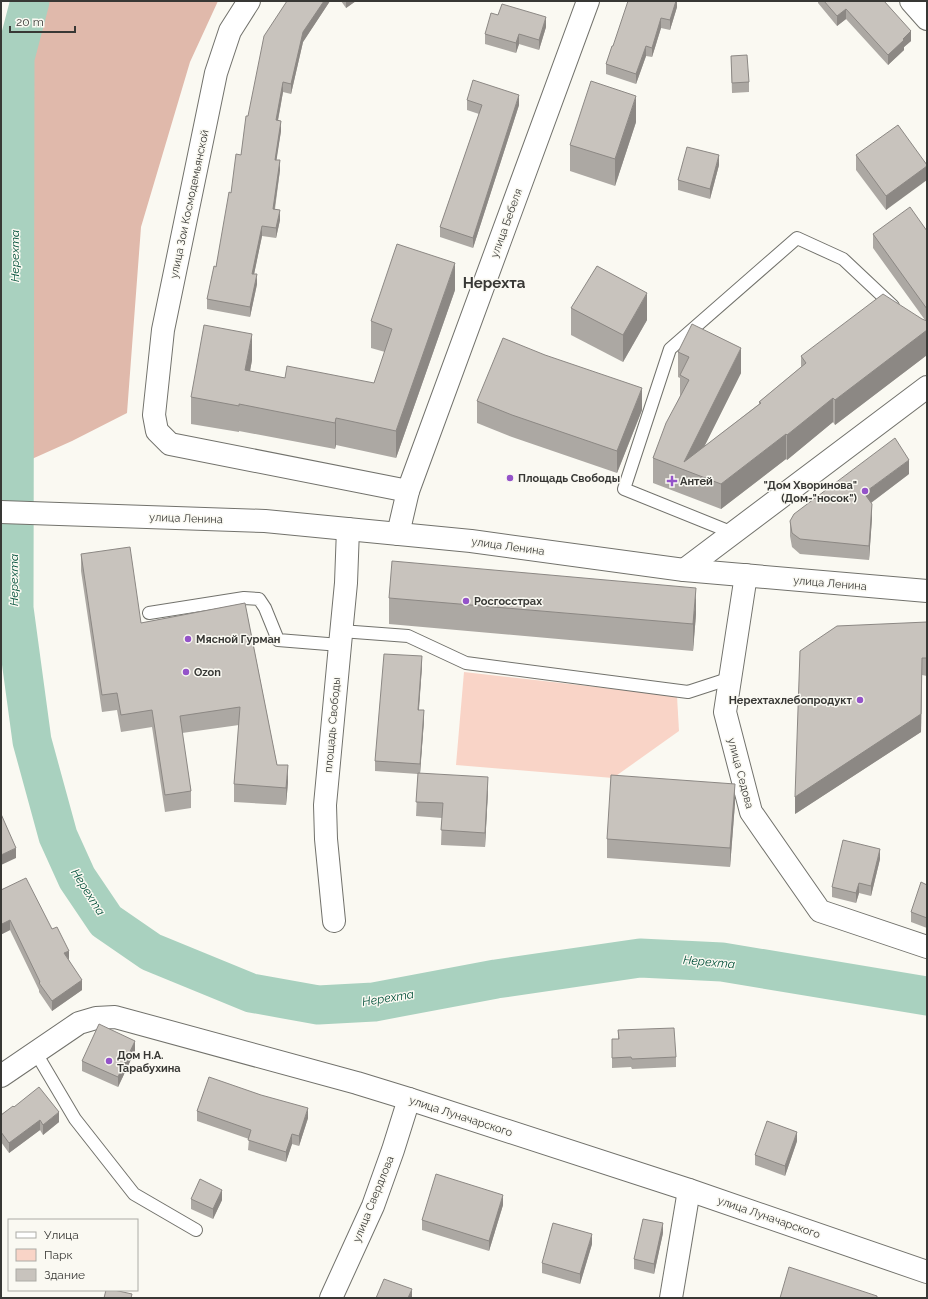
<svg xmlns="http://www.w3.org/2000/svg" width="928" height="1299" font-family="Raleway,sans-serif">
	<rect width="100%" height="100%" fill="#faf9f2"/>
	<polygon fill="#f9d4c7" points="464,672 677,696 679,731 613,778 456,765"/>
	<polygon fill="#e0b9ab" points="30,1 218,1 190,62 141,227 127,413 72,441 14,467 15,58"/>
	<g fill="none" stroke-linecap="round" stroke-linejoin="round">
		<polyline stroke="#a9d1bf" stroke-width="39" points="30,1 15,58 14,608 32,741 58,836 77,878 106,921 151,952 251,993 318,1005 374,1002 496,979 640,958 722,962 927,996"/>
		<defs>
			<g id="lane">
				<polyline points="733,533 624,489 670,349 797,238 843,259 893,306"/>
				<polyline points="149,613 244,598 259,599 265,608 278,640 340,645"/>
				<polyline points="341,631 408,636 466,663 688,692 731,678"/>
				<polyline points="36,1053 75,1119 134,1194 196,1230"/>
			</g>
			<g id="street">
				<polyline points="249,1 230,31 216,73 163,330 154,415 157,431 170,444 408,491"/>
				<polyline points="911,1 927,19"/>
				<polyline points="398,534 408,491 588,1"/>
				<polyline points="746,575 725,712 751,812 820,911 927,947"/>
				<polyline points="334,921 326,839 325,805 340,645 346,583 348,529"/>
				<polyline points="1,1076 79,1023 96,1018 115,1017 357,1083 409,1099 689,1190 927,1272"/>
				<polyline points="331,1298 373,1206 393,1150 409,1099"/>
				<polyline points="671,1298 689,1190"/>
			</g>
			<g id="secondary">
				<polyline points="1,512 265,521 471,541 684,570 927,591"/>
				<polyline points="684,570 927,387"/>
			</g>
		</defs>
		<use href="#lane" stroke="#72726c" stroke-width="14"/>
		<use href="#street" stroke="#72726c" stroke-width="24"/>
		<use href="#secondary" stroke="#72726c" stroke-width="24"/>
		<use href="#lane" stroke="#fff" stroke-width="12"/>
		<use href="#street" stroke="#fff" stroke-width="22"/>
		<use href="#secondary" stroke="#fff" stroke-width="22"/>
	</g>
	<g fill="#aca8a3">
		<polygon points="287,1 330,1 303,42 291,94 283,92 278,121 281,131 276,160 280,170 275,209 280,220 276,238 262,236 254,274 257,284 250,317 207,309 207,299 216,267 231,193 241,155 248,116"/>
		<polygon points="341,1 356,1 346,8"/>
		<polygon points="677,1 677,7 670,30 661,28 652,57 646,56 636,84 606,74 606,64 613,46"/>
		<polygon points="818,1 884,1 911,41 904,47 904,50 888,65 846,19 837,26 818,3"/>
		<polygon points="546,27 539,50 519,44 516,53 485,44 485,34"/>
		<polygon points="731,56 749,82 749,92 732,93"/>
		<polygon points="467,100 519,105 473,248 440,237 440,227 479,114 467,110"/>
		<polygon points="636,122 615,186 570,171 570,145"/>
		<polygon points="856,155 927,165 886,210 856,170"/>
		<polygon points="719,165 710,199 678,190 678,180"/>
		<polygon points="927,231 927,355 835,425 833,422 787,460 786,459 721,509 653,483 653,458 680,396 680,378 678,377 678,352 741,373 704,447 759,404 759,402 801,367 801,356 925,320 873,248 873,234"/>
		<polygon points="455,290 396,458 336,445 335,449 239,431 239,432 191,424 191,397 252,360 250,371 285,378 374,383 385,352 371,348 371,321"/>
		<polygon points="571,308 647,320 623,362 571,335"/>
		<polygon points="477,401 642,410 617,473 512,437 477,423"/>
		<polygon points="909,474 871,503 872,518 869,560 800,554 792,547 790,536 790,521"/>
		<polygon points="81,554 141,623 245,603 277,765 288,782 286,805 234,802 234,784 239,725 182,733 191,791 191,808 165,812 152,727 121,732 117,710 102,712 81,571"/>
		<polygon points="389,598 696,614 693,651 389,624"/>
		<polygon points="927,622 927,676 922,675 921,732 795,814"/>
		<polygon points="422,666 419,710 424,720 420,773 488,791 485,847 441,845 442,818 416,816 418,774 375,771 375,761"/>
		<polygon points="735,803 730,867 607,858 607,839"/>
		<polygon points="880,859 871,896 859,893 856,903 832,897 832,887"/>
		<polygon points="927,885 927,928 911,922 911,912"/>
		<polygon points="1,890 52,929 69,960 82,990 52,1011 39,992 39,990 10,930 2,934 1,931"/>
		<polygon points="618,1030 676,1057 676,1067 632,1069 631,1067 612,1068 612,1039 618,1039"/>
		<polygon points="135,1051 118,1087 82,1071 82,1061"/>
		<polygon points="14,1107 59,1122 43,1135 40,1130 9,1153 1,1142 1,1115"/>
		<polygon points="197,1111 308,1118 299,1146 292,1144 286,1162 248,1150 249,1139 197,1121"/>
		<polygon points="797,1141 785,1176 755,1165 755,1155"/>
		<polygon points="191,1199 222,1200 213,1219 191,1209"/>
		<polygon points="503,1205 489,1251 422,1230 422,1220"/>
		<polygon points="663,1233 654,1274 634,1269 634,1259"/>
		<polygon points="592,1244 580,1284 542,1273 542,1263"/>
	</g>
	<g fill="#8c8884">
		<polygon points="324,1 330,1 303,42 291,94 291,84 303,32"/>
		<polygon points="346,1 356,1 346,8"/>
		<polygon points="676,1 677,1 677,7 670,30 670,20"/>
		<polygon points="846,9 846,19 837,26 837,16"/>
		<polygon points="546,17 546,27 539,50 539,40"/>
		<polygon points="661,18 661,28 652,57 652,48"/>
		<polygon points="911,31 911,41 904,47 904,50 888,65 888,55 903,39"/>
		<polygon points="519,34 519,44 516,53 516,43"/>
		<polygon points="646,46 646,56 636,84 636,74"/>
		<polygon points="283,82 283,92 276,130 276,120"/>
		<polygon points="519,95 519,105 473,248 473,238"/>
		<polygon points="636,96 636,122 615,186 615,159"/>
		<polygon points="281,121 281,131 275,170 275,160"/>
		<polygon points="719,155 719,165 710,199 710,189"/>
		<polygon points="280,160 280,170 273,219 273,209"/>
		<polygon points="927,166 927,180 886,210 886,196"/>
		<polygon points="280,210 280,220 276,238 276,228"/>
		<polygon points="262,226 262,236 252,284 252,274"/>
		<polygon points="455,263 455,290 396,458 396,431"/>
		<polygon points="257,274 257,284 250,317 250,307"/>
		<polygon points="647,293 647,320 623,362 623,335"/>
		<polygon points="927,330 927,355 835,425 835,400"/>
		<polygon points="252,334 252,360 245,397 245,370"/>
		<polygon points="741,348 741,373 691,473 684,462"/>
		<polygon points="642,388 642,410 617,473 617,451"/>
		<polygon points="833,398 833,422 787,460 787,435"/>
		<polygon points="336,418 336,445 335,449 335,423"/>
		<polygon points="786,434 786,459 721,509 721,484"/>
		<polygon points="909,460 909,474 864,508 864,493"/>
		<polygon points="872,504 872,518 869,560 869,546"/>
		<polygon points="696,588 696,614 693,651 693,624"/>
		<polygon points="422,656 422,666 418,720 418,710"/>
		<polygon points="922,675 921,732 795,814 795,797"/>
		<polygon points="424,710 424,720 420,774 420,764"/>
		<polygon points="288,765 288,782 286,805 286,788"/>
		<polygon points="488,777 488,791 485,847 485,833"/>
		<polygon points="735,784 735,803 730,867 730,848"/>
		<polygon points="16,848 16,858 1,865 1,855"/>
		<polygon points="880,849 880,859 871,896 871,886"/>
		<polygon points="859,883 859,893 856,903 856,893"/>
		<polygon points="10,920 10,930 2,934 2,924"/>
		<polygon points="69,951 69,960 64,953"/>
		<polygon points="82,980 82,990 52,1011 52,1001"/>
		<polygon points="135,1041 135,1051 118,1087 118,1077"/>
		<polygon points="308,1108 308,1118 299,1146 299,1136"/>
		<polygon points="59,1112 59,1122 43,1135 43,1125"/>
		<polygon points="40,1120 40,1130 9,1153 9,1143"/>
		<polygon points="797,1132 797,1141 785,1176 785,1166"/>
		<polygon points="292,1134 292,1144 286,1162 286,1152"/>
		<polygon points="222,1190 222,1200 213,1219 213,1209"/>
		<polygon points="503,1195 503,1205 489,1251 489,1241"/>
		<polygon points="663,1223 663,1233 654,1274 654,1264"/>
		<polygon points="592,1234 592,1244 580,1284 580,1274"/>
		<polygon points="412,1289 412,1298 408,1298"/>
	</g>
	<g fill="#c8c3bd" stroke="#8c8884">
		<polygon points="287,1 324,1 303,32 291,84 283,82 276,120 281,121 275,160 280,160 273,209 280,210 276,228 262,226 252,274 257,274 250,307 207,299 214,266 216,267 229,192 231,193 236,154 241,155 246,116 248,116 264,36"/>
		<polygon points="628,1 676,1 670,20 661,18 652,48 646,46 636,74 606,64 612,46 613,46"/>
		<polygon points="824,1 884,1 911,31 903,39 904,40 888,55 846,9 837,16"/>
		<polygon points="502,4 546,17 539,40 519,34 516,43 485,34 491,13 498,15"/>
		<polygon points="747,55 749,82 732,83 731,56"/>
		<polygon points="473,80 519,95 473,238 440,227 482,105 467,100"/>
		<polygon points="591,81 636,96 615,159 570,145"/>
		<polygon points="898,125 927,165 927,166 886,196 856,155"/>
		<polygon points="687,147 719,155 710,189 678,180"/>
		<polygon points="910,207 927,231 927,309 873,234"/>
		<polygon points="397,244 455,263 396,431 336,418 335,423 239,404 239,406 191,397 204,325 252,334 245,370 285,378 287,366 374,383 392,329 371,321"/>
		<polygon points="597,266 647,293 623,335 571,308"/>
		<polygon points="883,294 922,319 927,321 927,330 835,400 833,398 787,435 786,434 721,484 653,458 666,423 689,380 680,375 689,357 678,352 692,324 741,348 684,462 761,403 759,402 806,363 801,356"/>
		<polygon points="503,338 545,355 642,388 617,451 512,415 477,401"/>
		<polygon points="895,438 909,460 864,493 872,504 869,546 800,539 792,533 790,521 794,514"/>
		<polygon points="130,547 141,623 245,603 277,765 288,765 286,788 234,784 240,707 180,716 191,791 165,795 152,710 121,715 117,693 102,695 81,554"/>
		<polygon points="392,561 696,588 693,624 389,598"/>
		<polygon points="927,622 927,658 922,658 921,714 795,797 800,651 837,626"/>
		<polygon points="384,654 422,656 418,710 424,710 420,764 375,761"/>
		<polygon points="418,773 488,777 485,833 441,830 443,803 416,802"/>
		<polygon points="611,775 735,784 730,848 607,839"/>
		<polygon points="1,814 16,848 1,855"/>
		<polygon points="843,840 880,849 871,886 859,883 856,893 832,887"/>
		<polygon points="26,878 52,929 57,927 69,951 64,953 82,980 52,1001 39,983 40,982 10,920 2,924 1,921 1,890"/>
		<polygon points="921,882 927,885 927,918 911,912"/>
		<polygon points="99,1024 135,1041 118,1077 82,1061"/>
		<polygon points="674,1028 676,1057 632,1059 631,1057 612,1058 612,1039 619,1039 618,1030"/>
		<polygon points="209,1077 261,1095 308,1108 299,1136 292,1134 286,1152 248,1140 251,1130 197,1111"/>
		<polygon points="39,1087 59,1112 43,1125 40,1120 9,1143 1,1132 1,1115 13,1106 14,1107"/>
		<polygon points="767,1121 797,1132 785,1166 755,1155"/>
		<polygon points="436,1174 503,1195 489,1241 422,1220"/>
		<polygon points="200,1179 222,1190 213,1209 191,1199"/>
		<polygon points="643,1219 663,1223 654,1264 634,1259"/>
		<polygon points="553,1223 592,1234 580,1274 542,1263"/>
		<polygon points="789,1267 877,1296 877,1298 780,1298"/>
		<polygon points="384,1279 412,1289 408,1298 376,1298"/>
		<polygon points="106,1290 114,1290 132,1294 131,1298 104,1298"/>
	</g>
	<g fill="#9453c9" stroke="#faf9f2" stroke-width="1.5">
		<circle cx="510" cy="478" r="4"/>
		<path d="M670 475h4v4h4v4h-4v4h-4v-4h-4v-4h4z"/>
		<circle cx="865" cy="491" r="4"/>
		<circle cx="466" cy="601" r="4"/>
		<circle cx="188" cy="639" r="4"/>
		<circle cx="186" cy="672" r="4"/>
		<circle cx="860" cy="700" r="4"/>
		<circle cx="109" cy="1061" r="4"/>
	</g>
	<g text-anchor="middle" stroke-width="3" stroke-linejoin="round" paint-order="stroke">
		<g font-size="11" fill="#383835" stroke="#faf9f2">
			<text transform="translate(189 204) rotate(-78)" y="4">улица Зои Космодемьянской</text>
			<text transform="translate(506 223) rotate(-70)" y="4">улица Бебеля</text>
			<text transform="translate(186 518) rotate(2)" y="4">улица Ленина</text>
			<text transform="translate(508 546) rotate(8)" y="4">улица Ленина</text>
			<text transform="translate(830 583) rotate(5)" y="4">улица Ленина</text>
			<text transform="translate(332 725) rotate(-85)" y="4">площадь Свободы</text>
			<text transform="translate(741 773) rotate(75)" y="4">улица Седова</text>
			<text transform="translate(461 1116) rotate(18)" y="4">улица Луначарского</text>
			<text transform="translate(373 1199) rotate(-68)" y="4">улица Свердлова</text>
			<text transform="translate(769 1217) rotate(19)" y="4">улица Луначарского</text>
		</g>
		<g font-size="11" font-weight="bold" fill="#383835" stroke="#faf9f2" text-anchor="start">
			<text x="518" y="482">Площадь Свободы</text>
			<text x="680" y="485">Антей</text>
			<text x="857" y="489" text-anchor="end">"Дом Хворинова"<tspan x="857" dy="13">(Дом-"носок")</tspan></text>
			<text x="474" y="605">Росгосстрах</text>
			<text x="196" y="643">Мясной Гурман</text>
			<text x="194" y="676">Ozon</text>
			<text x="852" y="704" text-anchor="end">Нерехтахлебопродукт</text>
			<text x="117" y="1059">Дом Н.А.<tspan x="117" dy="13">Тарабухина</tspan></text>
		</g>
		<g font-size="12" font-style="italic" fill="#005039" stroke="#faf9f2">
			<text transform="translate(15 256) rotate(-90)" y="4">Нерехта</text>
			<text transform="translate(14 580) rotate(-90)" y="4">Нерехта</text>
			<text transform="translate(88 892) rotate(58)" y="4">Нерехта</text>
			<text transform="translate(709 962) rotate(5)" y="4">Нерехта</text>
			<text transform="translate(388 998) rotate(-9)" y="4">Нерехта</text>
		</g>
		<g font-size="15" font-weight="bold" fill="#383835" stroke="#faf9f2">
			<text x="494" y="288">Нерехта</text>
		</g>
	</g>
	<rect width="928" height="1299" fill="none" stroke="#383835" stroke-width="4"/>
	<rect x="8" y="1219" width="130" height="72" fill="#faf9f2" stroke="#acaca6"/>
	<rect x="16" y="1232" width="20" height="6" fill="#ffffff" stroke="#acaca6"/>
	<text x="44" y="1239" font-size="12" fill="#383835">Улица</text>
	<rect x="16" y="1249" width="20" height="12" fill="#f9d4c7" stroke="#acaca6"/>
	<text x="44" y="1259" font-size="12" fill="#383835">Парк</text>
	<rect x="16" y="1269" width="20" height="12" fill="#c8c3bd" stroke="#acaca6"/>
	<text x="44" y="1279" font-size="12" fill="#383835">Здание</text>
	<path d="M10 26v6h65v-6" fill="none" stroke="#383835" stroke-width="2"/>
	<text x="16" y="26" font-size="12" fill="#383835" stroke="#faf9f2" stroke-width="3" paint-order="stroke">20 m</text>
</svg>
